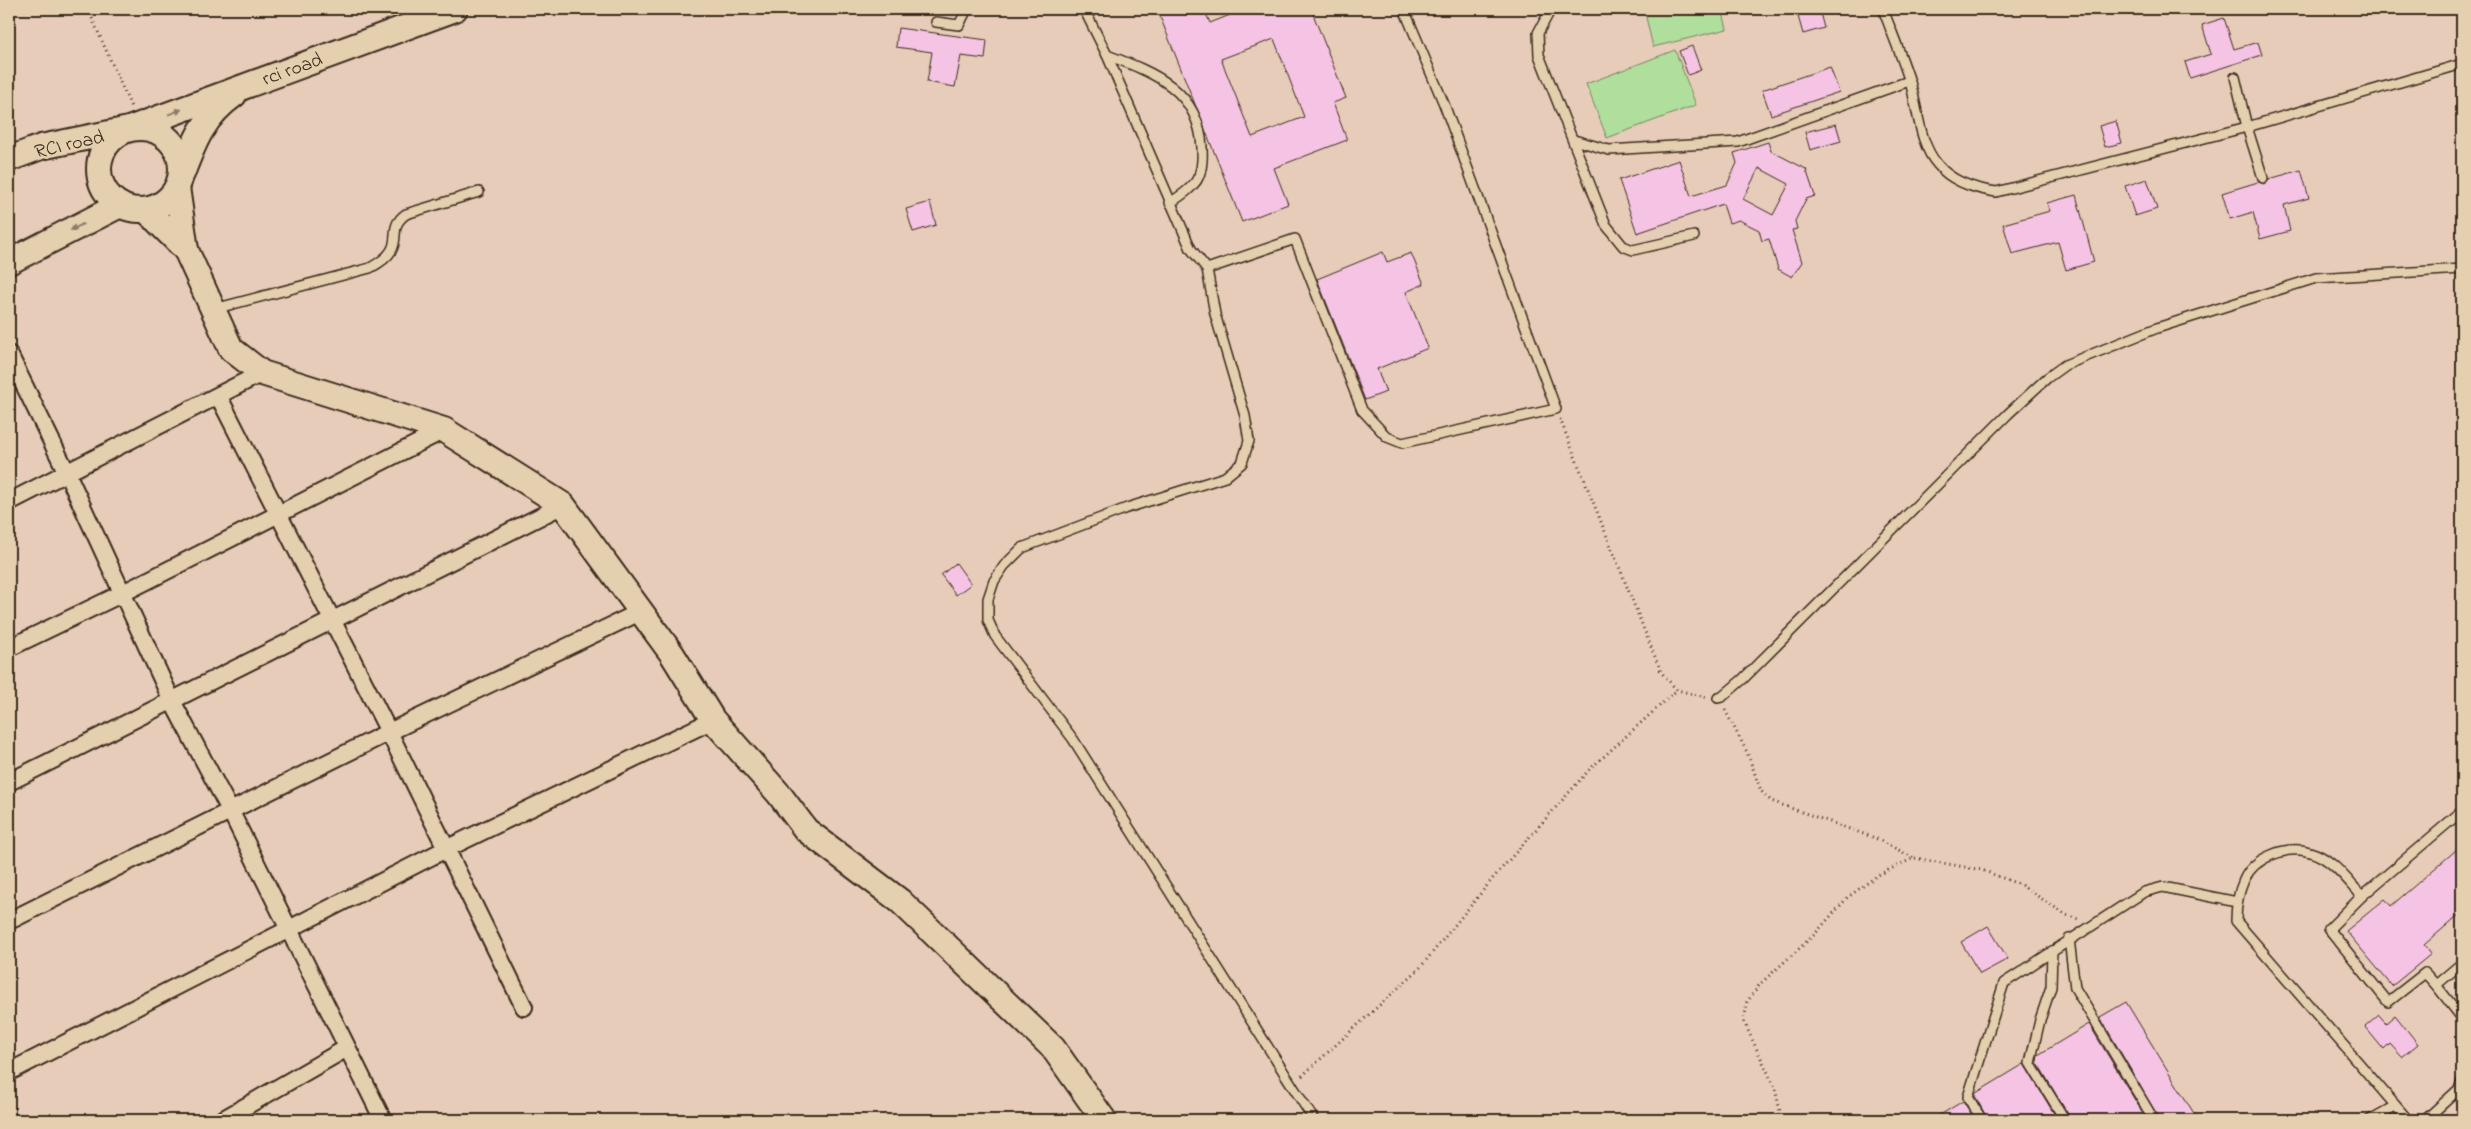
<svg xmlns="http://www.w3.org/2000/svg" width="2471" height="1129" font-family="'Indie Flower',sans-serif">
	<rect width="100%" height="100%" fill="#e7cdb9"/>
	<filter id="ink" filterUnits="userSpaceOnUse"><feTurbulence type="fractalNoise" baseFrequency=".02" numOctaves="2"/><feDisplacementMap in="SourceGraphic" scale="10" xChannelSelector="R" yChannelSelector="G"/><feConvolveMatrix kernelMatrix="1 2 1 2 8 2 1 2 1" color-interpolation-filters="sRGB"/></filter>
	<g filter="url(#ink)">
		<g fill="#b0de9c" stroke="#76845d">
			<polygon points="1644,9 1722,9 1727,29 1653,47"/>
			<polygon points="1675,50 1696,105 1607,138 1586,84"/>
		</g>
		<g fill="#f5c3e4" stroke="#3b2a1e" fill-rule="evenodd">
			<path d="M 1157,9 L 1204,9 L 1210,23 L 1245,9 L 1311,9 L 1346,98 L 1333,103 L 1347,140 L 1274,168 L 1288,204 L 1242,222 ZM 1274,39 L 1304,117 L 1252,137 L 1221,59 Z"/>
			<polygon points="1796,9 1819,9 1824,28 1803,34"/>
			<polygon points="2224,18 2234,49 2258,42 2262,55 2190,78 2185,62 2211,54 2202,25"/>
			<polygon points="898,28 987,40 985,59 961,56 955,87 927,82 932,52 896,47"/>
			<polygon points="1692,46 1701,70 1688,75 1679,51"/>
			<polygon points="1830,67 1839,92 1771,115 1762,90"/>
			<polygon points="2116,121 2122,143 2105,147 2099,126"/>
			<polygon points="1836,124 1841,141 1810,150 1805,132"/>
			<path d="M 1768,142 L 1771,151 L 1806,169 L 1815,196 L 1806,199 L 1795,221 L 1797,229 L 1792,230 L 1802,262 L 1792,277 L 1778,269 L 1769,239 L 1762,241 L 1759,230 L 1739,220 L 1729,223 L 1723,204 L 1637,233 L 1619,180 L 1679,160 L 1691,196 L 1727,185 L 1737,163 L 1734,153 ZM 1759,168 L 1789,184 L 1773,215 L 1743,199 Z"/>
			<polygon points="2301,170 2309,198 2284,205 2290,231 2260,239 2253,212 2230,219 2222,193 2258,182 2264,184 2269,179"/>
			<polygon points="2147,179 2157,209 2135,216 2125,186"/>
			<polygon points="2076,195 2094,262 2066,270 2058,242 2012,254 2003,224 2050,211 2047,203"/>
			<polygon points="930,202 936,225 913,232 906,209"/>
			<polygon points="1383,252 1387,262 1411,253 1424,284 1406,292 1428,348 1377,369 1386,392 1365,400 1317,279"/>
			<polygon points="956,563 971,584 956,595 941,575"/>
			<polygon points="2462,845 2462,912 2424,945 2431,954 2392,986 2346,931 2385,899 2391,906"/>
			<polygon points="1988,926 2008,959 1980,974 1961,942"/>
			<polygon points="2126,1002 2198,1120 2160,1120 2100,1017"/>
			<polygon points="2379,1015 2386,1023 2395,1015 2418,1044 2402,1057 2390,1044 2384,1050 2365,1027"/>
			<polygon points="2089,1024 2147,1120 2071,1120 2037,1062 2038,1055"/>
			<polygon points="2024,1064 2058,1120 1988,1120 1975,1096 1976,1093"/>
			<polygon points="1963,1101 1975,1120 1932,1120"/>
		</g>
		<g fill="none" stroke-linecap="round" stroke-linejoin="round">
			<defs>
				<g id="lane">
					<polyline points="1084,9 1107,55 1191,249 1207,269 1215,314 1245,416 1249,441 1242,463 1225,477 1127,508 1022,548 1004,566 994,581 988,599 988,620 995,636 1073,739 1314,1120"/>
					<polyline points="1551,9 1538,33 1539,55 1606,225 1623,246 1633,250 1694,236"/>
					<path d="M 1883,9 C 1892,33 1902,57 1910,82 C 1918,108 1919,144 1938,165 C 1952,182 1976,189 1996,192 L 2247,127 L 2462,64"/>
					<polyline points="936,22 959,25 967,9"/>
					<path d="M 1107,55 C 1155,73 1199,90 1202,148 C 1204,180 1195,186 1170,203"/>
					<polyline points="2235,77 2247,127 2263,178"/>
					<polyline points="1574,140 1609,150 1738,142 1909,81"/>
					<polyline points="1207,269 1295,239 1362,410 1387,437 1402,443 1556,409 1444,104 1404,9"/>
					<path d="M 214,309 L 370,268 C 412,246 382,231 406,214 L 479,192"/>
					<polyline points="1718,698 1722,697 1743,679 2008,414 2047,378 2065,365 2157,328 2236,303 2316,278 2462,269"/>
					<path d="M 2362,896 C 2347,880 2332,858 2310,852 C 2287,845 2254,857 2244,880 C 2238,893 2236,907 2236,921 L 2408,1120"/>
					<polyline points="2069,939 2075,988 2154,1120"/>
					<polyline points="2052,951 2051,987 2040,1020 2030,1063 2065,1120"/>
					<polyline points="2462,963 2436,985 2462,1018"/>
					<polyline points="2436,985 2425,973 2388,1002 2329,929 2362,896 2462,811"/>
					<polyline points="1982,1120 1968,1097 2004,983 2144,892 2163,887 2237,902"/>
					<polyline points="2370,1120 2395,1106"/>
					<polyline points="2425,1120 2459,1089 2462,1081"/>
				</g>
				<g id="street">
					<polyline points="9,354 67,473 172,701 231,812 383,1120"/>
					<polyline points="219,397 389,732 524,1007"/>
					<polyline points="9,502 262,373"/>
					<polyline points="9,648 123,593 444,430"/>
					<polyline points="9,782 563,505"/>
					<polyline points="9,921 389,732 640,612"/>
					<polyline points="9,1072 446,849 713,720"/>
					<polyline points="222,1120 347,1048"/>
				</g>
				<g id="secondary">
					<circle cx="140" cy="169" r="41"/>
					<polyline points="9,159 41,147 129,129 455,9"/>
					<path d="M 182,174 C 194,142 204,116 234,95"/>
					<polyline points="177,187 186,250 231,349 262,373 444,430 563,505 672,654 713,720 779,794 806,830 900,901 1053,1048 1104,1120"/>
					<polyline points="146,210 186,250"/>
					<polyline points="9,262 120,205"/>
				</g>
			</defs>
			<use href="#lane" stroke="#3b2a1e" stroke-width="12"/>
			<use href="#street" stroke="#3b2a1e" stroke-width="20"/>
			<use href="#secondary" stroke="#3b2a1e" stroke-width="28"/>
			<g stroke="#3b2a1e" stroke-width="3" stroke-dasharray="1 4" stroke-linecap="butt">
				<polyline points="88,9 131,107"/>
				<polyline points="1560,419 1661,672 1677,690 1706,697"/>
				<polyline points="1725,710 1747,752 1761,791 1771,801 1875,838 1914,858"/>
				<polyline points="1302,1076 1419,969 1494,877 1589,770 1677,690"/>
				<polyline points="1778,1120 1780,1111 1775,1088 1744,1022 1747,1002 1760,984 1814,935 1847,898 1878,875 1914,858 1982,870 2021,885 2066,915 2078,919"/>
			</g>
			<use href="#lane" stroke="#e4cfae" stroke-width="9"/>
			<use href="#street" stroke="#e4cfae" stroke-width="16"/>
			<use href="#secondary" stroke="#e4cfae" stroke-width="24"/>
		</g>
		<defs><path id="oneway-solid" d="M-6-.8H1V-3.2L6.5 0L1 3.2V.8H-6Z" transform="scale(1.25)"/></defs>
		<g fill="#907c66">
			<use href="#oneway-solid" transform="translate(175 112) rotate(-21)"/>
			<use href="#oneway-solid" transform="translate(77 227) rotate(153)"/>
		</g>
	</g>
	<g text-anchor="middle" stroke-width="5" stroke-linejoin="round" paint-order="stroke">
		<g font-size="20" fill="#3b2a1e" stroke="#e4cfae">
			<text transform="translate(292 68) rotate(-20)" y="7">rci road</text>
			<text transform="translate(69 143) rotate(-13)" y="7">RCI road</text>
		</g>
	</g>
	<rect width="2471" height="1129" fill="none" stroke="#e4cfae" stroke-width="30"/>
	<rect x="15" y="15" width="2441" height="1099" fill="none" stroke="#3b2a1e" stroke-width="2" filter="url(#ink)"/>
</svg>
